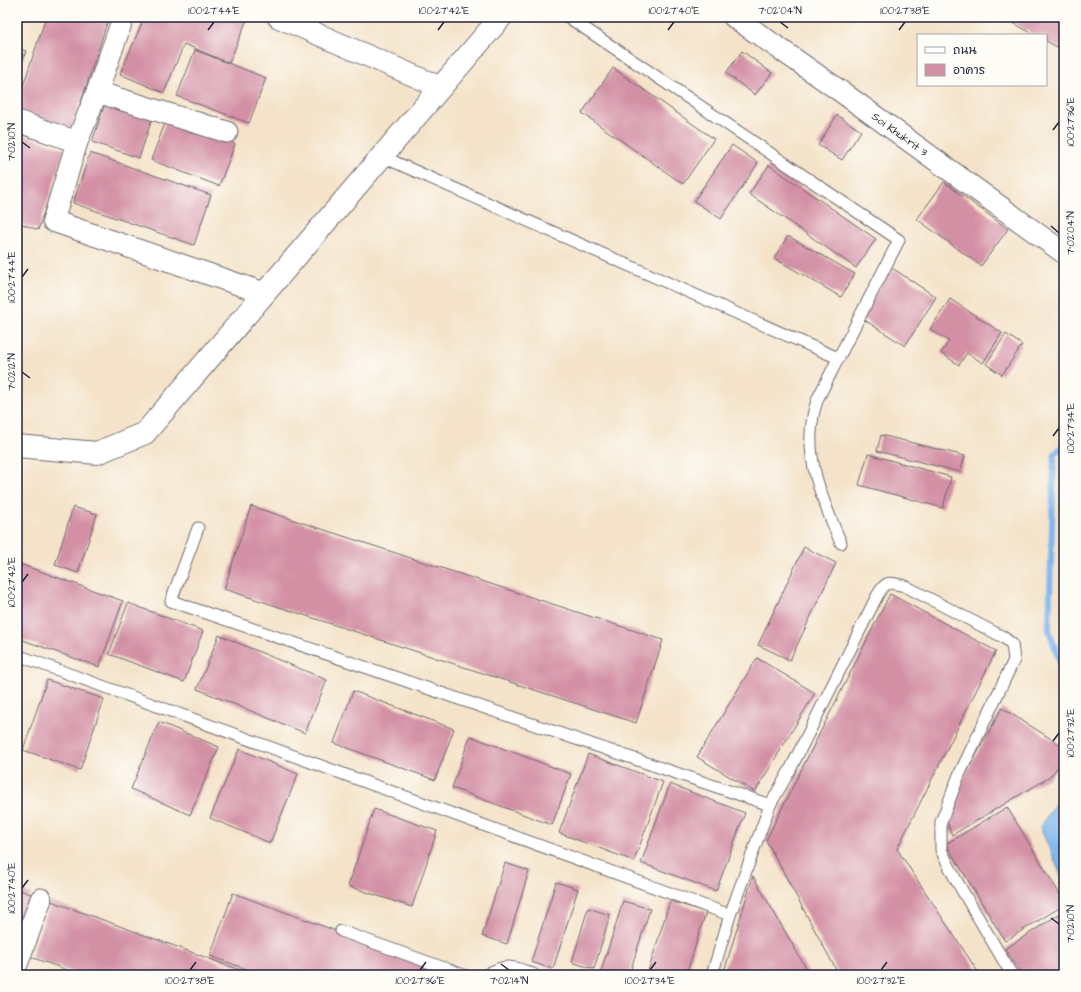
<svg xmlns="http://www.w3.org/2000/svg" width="1081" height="992" font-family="'Architects Daughter','Playpen Sans Thai',sans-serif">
	<rect width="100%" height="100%" fill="#fdfcf7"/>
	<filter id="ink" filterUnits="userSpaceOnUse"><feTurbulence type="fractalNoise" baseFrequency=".025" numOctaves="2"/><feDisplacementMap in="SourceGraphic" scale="8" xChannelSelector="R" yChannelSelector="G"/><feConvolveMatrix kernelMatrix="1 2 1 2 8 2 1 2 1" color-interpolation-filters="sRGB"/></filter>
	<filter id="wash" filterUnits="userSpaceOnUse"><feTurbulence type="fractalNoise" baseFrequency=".012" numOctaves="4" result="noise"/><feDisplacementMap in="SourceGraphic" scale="16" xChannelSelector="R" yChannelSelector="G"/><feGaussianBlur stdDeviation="0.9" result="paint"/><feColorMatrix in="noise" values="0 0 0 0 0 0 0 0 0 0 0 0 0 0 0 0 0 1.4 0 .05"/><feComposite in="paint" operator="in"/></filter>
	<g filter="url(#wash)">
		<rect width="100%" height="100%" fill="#f4e3c9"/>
		<polygon fill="#7eb5ed" stroke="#506c94" points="1064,790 1064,882 1040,827"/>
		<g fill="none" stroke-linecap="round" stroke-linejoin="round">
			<polyline stroke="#7eb5ed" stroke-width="6" points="1064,445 1054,455 1049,630 1064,675"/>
		</g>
		<g id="blocks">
			<g fill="#d390a5">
				<polygon points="46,17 109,17 71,132 17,114 17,104"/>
				<polygon points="128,17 248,17 229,63 184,44 164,93 120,74 142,23"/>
				<polygon points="1010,17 1064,17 1064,43 1061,49 1046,41 1046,35 1035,35 1008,20"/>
				<polygon points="17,48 26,51 17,75"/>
				<polygon points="195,50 266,78 249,123 177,96"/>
				<polygon points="742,51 772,73 755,95 726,73"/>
				<polygon points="613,68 714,139 683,184 582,113"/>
				<polygon points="106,100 153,116 139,158 92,142"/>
				<polygon points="837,115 861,131 842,160 818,145"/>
				<polygon points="167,118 235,144 219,186 151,160"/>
				<polygon points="17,133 65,149 38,230 17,222"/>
				<polygon points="732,145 758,163 721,219 694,201"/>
				<polygon points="90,153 211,195 194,245 73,203"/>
				<polygon points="769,165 876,239 856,268 749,194"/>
				<polygon points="944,182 1008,229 981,266 917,219"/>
				<polygon points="788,236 855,274 841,297 774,258"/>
				<polygon points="892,268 936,297 905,346 860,317"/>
				<polygon points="950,299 1002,333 983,363 967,353 959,365 941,353 949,341 930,329"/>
				<polygon points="1006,334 1022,345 1002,375 986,364"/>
				<polygon points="881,435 965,456 960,472 877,451"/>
				<polygon points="868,454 951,477 943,508 859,485"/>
				<polygon points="251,506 663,640 636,723 224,589"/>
				<polygon points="73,507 97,514 78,573 55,565"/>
				<polygon points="804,547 836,563 790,660 758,645"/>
				<polygon points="17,563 123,601 99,667 17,638"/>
				<polygon points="890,594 996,651 897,849 980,975 839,975 766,840"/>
				<polygon points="128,603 203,631 184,682 109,654"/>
				<polygon points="219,635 327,680 305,733 197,689"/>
				<polygon points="757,658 815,693 755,792 697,757"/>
				<polygon points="47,680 104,699 80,770 23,750"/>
				<polygon points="353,691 454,729 435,780 334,743"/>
				<polygon points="1002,708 1064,747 1064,759 1050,777 952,835 947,822 963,779"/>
				<polygon points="159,722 219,747 190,815 131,789"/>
				<polygon points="470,736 571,774 552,825 452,788"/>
				<polygon points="239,749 298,774 270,843 210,818"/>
				<polygon points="588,754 663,782 634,861 559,833"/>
				<polygon points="670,784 745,813 716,891 641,863"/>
				<polygon points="1007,807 1064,901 1064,905 1005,941 946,844"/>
				<polygon points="374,809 437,831 412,907 348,886"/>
				<polygon points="505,863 529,871 507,944 482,936"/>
				<polygon points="753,876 810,975 723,975"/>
				<polygon points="556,882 578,889 553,969 531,962"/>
				<polygon points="17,889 31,894 17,933"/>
				<polygon points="233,893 456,975 263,975 210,956"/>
				<polygon points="51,901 254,975 81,975 31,957"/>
				<polygon points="623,901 650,909 629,975 600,975"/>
				<polygon points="670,901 706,912 686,975 647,975"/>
				<polygon points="588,908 610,915 594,969 572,962"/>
				<polygon points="1064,911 1064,975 1022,975 1005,949"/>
			</g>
		</g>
	</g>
	<g filter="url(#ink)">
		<use href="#blocks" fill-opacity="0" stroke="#6c666d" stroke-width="1"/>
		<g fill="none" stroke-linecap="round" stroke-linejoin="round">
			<defs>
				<g id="service">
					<path d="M 568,17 L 899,240 L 818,398 C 816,404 814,410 813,416 C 804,461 824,503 841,543"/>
					<polyline points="381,156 838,358"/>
					<polyline points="198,528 171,601 770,805"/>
					<polyline points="17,655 730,915"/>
					<polyline points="341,931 464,975"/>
					<path d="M 486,975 C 505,963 516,966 535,975"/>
					<path d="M 712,975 L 730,915 L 770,805 L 790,770 L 877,596 C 886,580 888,582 905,586 L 1003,637 L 1012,644 L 1014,660 L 959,775 L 941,822 L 941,850 L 956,880 L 1012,975"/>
				</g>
				<g id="minor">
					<polyline points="278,17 440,87"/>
					<polyline points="734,17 843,93 1064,253"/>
					<polyline points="122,21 97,92 77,142 53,221 264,293"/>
					<polyline points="97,92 227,132"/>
					<polyline points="17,121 77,142"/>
					<polyline points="17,964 41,899"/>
				</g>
				<polyline id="tertiary" points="17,446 97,453 145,433 501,17"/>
			</defs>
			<use href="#service" stroke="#6c666d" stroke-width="13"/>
			<use href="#minor" stroke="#6c666d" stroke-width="23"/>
			<use href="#tertiary" stroke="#6c666d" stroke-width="24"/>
			<use href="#service" stroke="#fff" stroke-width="11"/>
			<use href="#minor" stroke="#fff" stroke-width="21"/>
			<use href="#tertiary" stroke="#fff" stroke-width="22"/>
		</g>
	</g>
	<path fill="none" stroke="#22223b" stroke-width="1.5" d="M 780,22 L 788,28M 208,30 L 214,22M 438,30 L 444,22M 668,30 L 674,22M 899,30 L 905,22M 1053,130 L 1059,122M 22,142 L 30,148M 1051,226 L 1059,233M 22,277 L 28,269M 22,372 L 30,378M 1053,436 L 1059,428M 22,582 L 28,574M 1053,741 L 1059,733M 22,888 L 28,880M 1051,918 L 1059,924M 501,964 L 509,970M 190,970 L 196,962M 420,970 L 426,962M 650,970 L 656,962M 881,970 L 887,962"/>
	<g text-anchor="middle" stroke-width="3.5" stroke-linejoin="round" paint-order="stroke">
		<g font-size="11" fill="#22223b" stroke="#fdfcf7">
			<text transform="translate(900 134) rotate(36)" y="4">Soi Khukrit 3</text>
		</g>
	</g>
	<rect width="1081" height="992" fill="none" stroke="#fdfcf7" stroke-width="44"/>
	<rect x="917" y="34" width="130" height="52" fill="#fdfcf7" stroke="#a5a5ac"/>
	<rect x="925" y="47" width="20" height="6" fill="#ffffff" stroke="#a5a5ac"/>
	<text x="953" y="54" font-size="12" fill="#22223b">ถนน</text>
	<rect x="925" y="64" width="20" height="12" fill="#d390a5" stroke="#a5a5ac"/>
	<text x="953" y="74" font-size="12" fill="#22223b">อาคาร</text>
	<rect x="22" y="22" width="1037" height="948" fill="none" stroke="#22223b" stroke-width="1.5"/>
	<g font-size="10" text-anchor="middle" fill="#22223b">
		<text x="214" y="14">100°27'44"E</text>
		<text x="444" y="14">100°27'42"E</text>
		<text x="674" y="14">100°27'40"E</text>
		<text x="780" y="14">7°02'04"N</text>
		<text x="905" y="14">100°27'38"E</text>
		<text transform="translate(1070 122) rotate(-90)" y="4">100°27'36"E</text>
		<text transform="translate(11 142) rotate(-90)" y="4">7°02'10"N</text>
		<text transform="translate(1070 233) rotate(-90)" y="4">7°02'04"N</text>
		<text transform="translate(11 277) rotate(-90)" y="4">100°27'44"E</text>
		<text transform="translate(11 372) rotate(-90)" y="4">7°02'12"N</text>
		<text transform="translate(1070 428) rotate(-90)" y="4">100°27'34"E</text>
		<text transform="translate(11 582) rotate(-90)" y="4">100°27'42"E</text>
		<text transform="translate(1070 733) rotate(-90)" y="4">100°27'32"E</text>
		<text transform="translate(11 888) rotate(-90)" y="4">100°27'40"E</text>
		<text transform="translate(1070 924) rotate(-90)" y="4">7°02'10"N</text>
		<text x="190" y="984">100°27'38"E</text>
		<text x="420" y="984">100°27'36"E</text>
		<text x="509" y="984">7°02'14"N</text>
		<text x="650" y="984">100°27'34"E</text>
		<text x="881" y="984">100°27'32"E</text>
	</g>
</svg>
